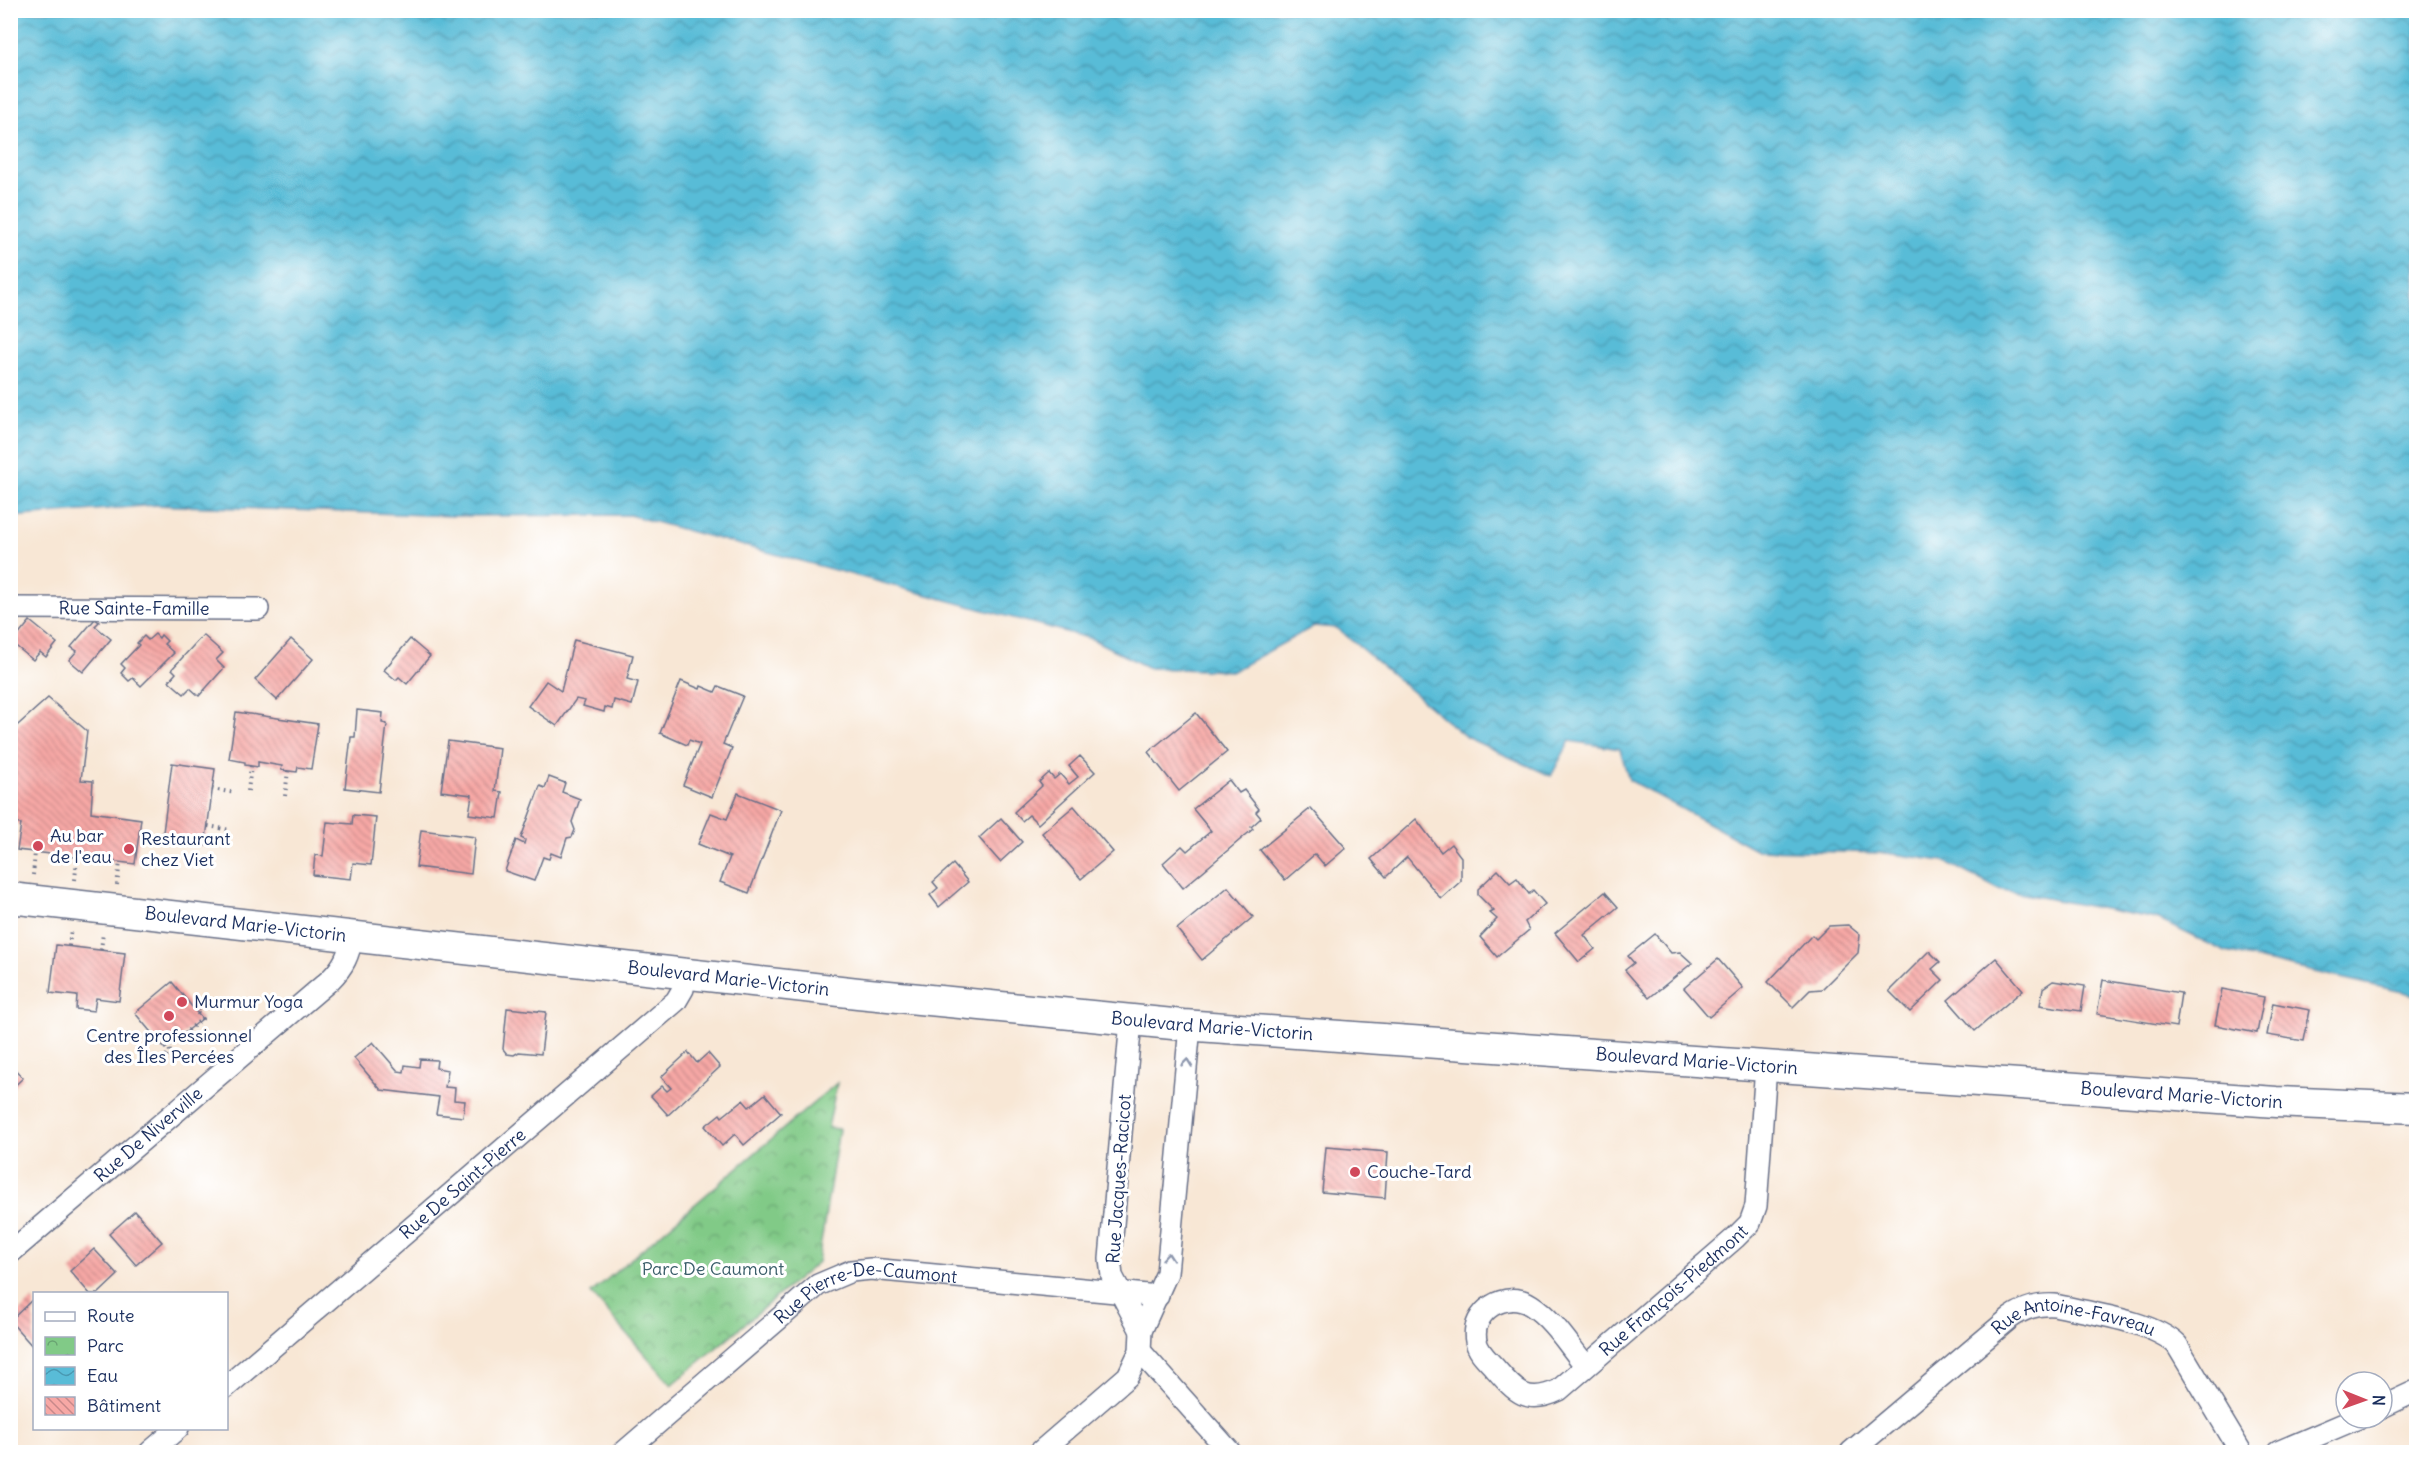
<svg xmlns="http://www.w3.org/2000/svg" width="2427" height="1463" font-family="Delius,sans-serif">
	<defs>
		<pattern id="park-crowns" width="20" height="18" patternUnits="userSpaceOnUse" patternTransform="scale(1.5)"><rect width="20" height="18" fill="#81ca87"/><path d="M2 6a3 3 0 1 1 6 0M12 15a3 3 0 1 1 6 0" fill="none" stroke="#69a472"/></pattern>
		<pattern id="water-waves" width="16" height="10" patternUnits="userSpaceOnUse" patternTransform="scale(1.5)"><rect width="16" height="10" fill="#59bcd7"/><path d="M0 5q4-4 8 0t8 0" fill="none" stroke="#4999b2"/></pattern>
		<pattern id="building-back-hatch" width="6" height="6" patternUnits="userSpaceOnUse" patternTransform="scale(1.5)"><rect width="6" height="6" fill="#f7a8a5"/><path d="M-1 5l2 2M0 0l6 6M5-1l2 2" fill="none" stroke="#c7898a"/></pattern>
	</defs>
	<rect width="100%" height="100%" fill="#fff"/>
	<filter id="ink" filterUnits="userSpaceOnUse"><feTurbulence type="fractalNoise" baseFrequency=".0167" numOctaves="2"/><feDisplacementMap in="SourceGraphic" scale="12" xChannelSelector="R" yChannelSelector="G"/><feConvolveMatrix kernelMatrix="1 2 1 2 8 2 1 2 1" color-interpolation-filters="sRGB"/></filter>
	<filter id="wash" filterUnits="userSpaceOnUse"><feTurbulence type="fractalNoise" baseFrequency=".008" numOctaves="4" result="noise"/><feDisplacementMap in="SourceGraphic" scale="24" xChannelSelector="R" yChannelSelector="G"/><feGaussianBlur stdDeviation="1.35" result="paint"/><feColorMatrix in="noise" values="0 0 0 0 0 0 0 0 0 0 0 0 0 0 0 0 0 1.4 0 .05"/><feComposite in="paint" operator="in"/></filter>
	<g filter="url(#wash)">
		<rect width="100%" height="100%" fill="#f8e7d5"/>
		<polygon fill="url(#park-crowns)" stroke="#4e7c72" stroke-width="1.5" points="837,1083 828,1128 839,1129 818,1262 672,1385 591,1293"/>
		<polygon fill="url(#water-waves)" stroke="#3a769a" stroke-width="1.5" points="10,11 2416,11 2416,995 2226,952 2157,919 1998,889 1944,861 1886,853 1757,850 1629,780 1620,749 1570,741 1551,776 1466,737 1337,628 1314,626 1233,671 1149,668 1092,639 629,515 454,516 154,505 11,517"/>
		<g id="blocks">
			<g fill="url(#building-back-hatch)">
				<polygon points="95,619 99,622 95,626 111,639 83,672 69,660 77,651 71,647"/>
				<polygon points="30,621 57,643 46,657 40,652 33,660 12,643"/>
				<polygon points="155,634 159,638 161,635 167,641 164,644 174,653 141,686 133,678 129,681 121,673 125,668 121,664 139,645 137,643 144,636 148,640"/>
				<polygon points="203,635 223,653 216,660 224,668 199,696 190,688 184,694 169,681 176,673 172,669"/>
				<polygon points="291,639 313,659 277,700 255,680"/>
				<polygon points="410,639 430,656 407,684 399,677 396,680 384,670"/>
				<polygon points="574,640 633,655 627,679 638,682 632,705 614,700 612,709 605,707 604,712 583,706 585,701 576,699 557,726 528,706 546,681 561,691"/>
				<polygon points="681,681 700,689 701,686 715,692 718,686 743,696 723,744 732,748 712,797 683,785 700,744 689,740 687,745 660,733"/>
				<polygon points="48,698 87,731 81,780 93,781 91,812 141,819 135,864 17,850 21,824 10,823 10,732"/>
				<polygon points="357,710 383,713 382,723 387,724 379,792 345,788 351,737 355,737"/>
				<polygon points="236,712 318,724 311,769 298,767 297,772 281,770 282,766 258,762 258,767 245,765 245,762 229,759"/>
				<polygon points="1196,713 1227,752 1179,791 1148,752"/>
				<polygon points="448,741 500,748 495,791 502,792 498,818 469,814 472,795 441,791"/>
				<polygon points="1080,756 1095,772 1038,824 1029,815 1022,821 1014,812 1042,786 1039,782 1049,773 1054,779 1060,774 1069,784 1078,777 1069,766"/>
				<polygon points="172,763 215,769 205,846 162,840"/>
				<polygon points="549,777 565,783 562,792 580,799 572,822 575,830 572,837 567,838 561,857 551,853 549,859 543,857 534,881 505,871 516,840 524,844 525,840 521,838 540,786 545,788"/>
				<polygon points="1229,780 1239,793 1244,790 1259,809 1256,812 1261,818 1251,827 1253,829 1183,888 1163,863 1182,846 1187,851 1211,831 1193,809"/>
				<polygon points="738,793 781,810 749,893 720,882 730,857 698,844 711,813 727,819"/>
				<polygon points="1074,806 1113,852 1081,879 1042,833"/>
				<polygon points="1311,808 1346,848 1325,866 1315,854 1285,880 1260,850"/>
				<polygon points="353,815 376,817 371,865 353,863 351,879 313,875 315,855 323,856 327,822 352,824"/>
				<polygon points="1001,818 1022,842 1000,862 979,838"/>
				<polygon points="1416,819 1441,852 1451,844 1461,857 1461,881 1441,899 1407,857 1386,877 1371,859"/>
				<polygon points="421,830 475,837 471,874 416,867"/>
				<polygon points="953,864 968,882 939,907 930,895 938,888 933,882"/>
				<polygon points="1498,870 1510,883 1517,878 1529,894 1533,890 1545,904 1525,922 1529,930 1497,957 1480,937 1497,919 1490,913 1494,911 1478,895 1478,889"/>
				<polygon points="1228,887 1253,917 1202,960 1177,929"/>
				<polygon points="1605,892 1618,907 1584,935 1595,949 1579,962 1555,933"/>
				<polygon points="1848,925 1860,935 1858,953 1822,989 1810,990 1793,1007 1768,982 1812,935 1816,939 1829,926"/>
				<polygon points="1655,934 1671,953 1680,952 1692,963 1649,998 1625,970 1634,963 1628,956"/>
				<polygon points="56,945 125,953 119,1001 96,998 94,1011 76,1009 77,996 50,993"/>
				<polygon points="1929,951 1940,962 1932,969 1943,980 1910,1012 1889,991"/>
				<polygon points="1996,958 2023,990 1975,1031 1948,1000"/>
				<polygon points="1718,959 1743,988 1709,1017 1684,988"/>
				<polygon points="2103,980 2181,993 2176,1027 2097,1014"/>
				<polygon points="2053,981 2085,986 2081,1011 2040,1005 2043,988"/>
				<polygon points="172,982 202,1019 165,1049 135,1013"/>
				<polygon points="2222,989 2264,997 2257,1033 2215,1025"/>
				<polygon points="2273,1003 2310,1010 2304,1041 2267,1035"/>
				<polygon points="507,1008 546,1012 541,1054 519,1052 514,1055 507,1054 503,1049"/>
				<polygon points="373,1042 398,1071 404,1072 405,1065 419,1067 420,1059 437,1060 436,1068 448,1070 445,1087 455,1088 454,1100 465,1101 463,1117 436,1114 439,1097 381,1090 354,1058"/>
				<polygon points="688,1052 697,1063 708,1053 720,1067 668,1115 651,1096 662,1086 667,1091 671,1088 661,1077"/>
				<polygon points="10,1064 23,1078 10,1090"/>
				<polygon points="765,1094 781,1113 744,1145 735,1134 722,1146 705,1126 720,1114 722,1117 743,1100 749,1107"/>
				<polygon points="1326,1147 1388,1152 1385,1198 1322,1192"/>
				<polygon points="135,1211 162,1242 136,1265 109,1234"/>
				<polygon points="94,1249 118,1275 98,1294 90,1294 70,1271"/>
				<polygon points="34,1298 34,1348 10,1321"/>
			</g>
		</g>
	</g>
	<g filter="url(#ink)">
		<use href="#blocks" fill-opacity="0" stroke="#686f88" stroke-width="1.5"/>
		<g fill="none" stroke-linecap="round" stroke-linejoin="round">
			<defs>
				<g id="street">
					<path id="s1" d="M 10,608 L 258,609"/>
					<polyline points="1131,1020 1110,1259 1112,1276 1141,1331"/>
					<path id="s2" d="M 10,1253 L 330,980 C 344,966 349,955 352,936"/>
					<polyline points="1140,1351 1230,1452"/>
					<path id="s3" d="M 1586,1366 C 1569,1346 1553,1319 1531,1305 C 1506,1289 1470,1311 1476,1341 C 1478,1352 1487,1359 1494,1367 C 1515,1391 1526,1406 1559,1390 L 1735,1238 L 1750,1223 L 1756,1206 L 1766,1066"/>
					<path id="s4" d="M 226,1387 L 676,1001 L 683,989 L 686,974"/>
					<polyline points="2382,1407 2416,1391"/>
					<polyline points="150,1452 178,1428"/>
					<path id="s5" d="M 624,1452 L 818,1285 L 851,1271 L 871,1269 L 1158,1296"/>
					<polyline points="1040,1452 1128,1376 1140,1351 1141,1331 1167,1273 1190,1026"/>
					<path id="s6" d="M 1851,1452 L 2010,1318 C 2024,1308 2037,1304 2055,1305 C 2089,1313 2153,1321 2177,1345 L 2241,1452"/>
					<polyline points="2278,1452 2358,1418"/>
				</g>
				<g id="secondary">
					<path id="s7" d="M 10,898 L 858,993 L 1183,1025 L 2276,1102 L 2416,1108"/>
				</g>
			</defs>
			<use href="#street" stroke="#686f88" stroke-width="24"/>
			<use href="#secondary" stroke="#686f88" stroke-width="33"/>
			<g stroke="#686f88" stroke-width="4" stroke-dasharray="1.5 4.5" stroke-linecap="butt">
				<polyline points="212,789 235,793"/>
				<polyline points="248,791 251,766"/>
				<polyline points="285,796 288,771"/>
				<polyline points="208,826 230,830"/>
				<polyline points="33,875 35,852"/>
				<polyline points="75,880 77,857"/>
				<polyline points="117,885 120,862"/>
				<polyline points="69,946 71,929"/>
				<polyline points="101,950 103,933"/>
				<polyline points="162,1060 170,1052 169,1046 202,1019 196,1011 203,1005 204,999"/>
			</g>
			<use href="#street" stroke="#fff" stroke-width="21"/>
			<use href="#secondary" stroke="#fff" stroke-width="30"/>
		</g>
		<defs><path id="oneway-chevron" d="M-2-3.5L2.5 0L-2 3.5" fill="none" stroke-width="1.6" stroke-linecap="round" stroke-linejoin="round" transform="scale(1.5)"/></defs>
		<g stroke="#8d97ae">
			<use href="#oneway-chevron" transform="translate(1187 1063) rotate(-84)"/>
			<use href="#oneway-chevron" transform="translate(1168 1257) rotate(-85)"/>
		</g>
	</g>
	<g fill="#d1495b" stroke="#fff" stroke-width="2">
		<circle cx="38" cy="846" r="6"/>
		<circle cx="129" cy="849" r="6"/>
		<circle cx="182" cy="1002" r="6"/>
		<circle cx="169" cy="1016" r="6"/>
		<circle cx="1355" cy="1172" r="6"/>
	</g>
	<g text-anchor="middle" stroke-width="6" stroke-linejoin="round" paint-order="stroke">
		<g font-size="18" fill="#1b2f5e" stroke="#fff">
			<text dy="6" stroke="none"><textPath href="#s1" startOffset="124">Rue Sainte-Famille</textPath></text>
			<text dy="6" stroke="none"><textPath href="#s7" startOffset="237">Boulevard Marie-Victorin</textPath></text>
			<text dy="6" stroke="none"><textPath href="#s7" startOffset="723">Boulevard Marie-Victorin</textPath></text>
			<text dy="6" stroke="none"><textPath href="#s7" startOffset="1209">Boulevard Marie-Victorin</textPath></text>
			<text dy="6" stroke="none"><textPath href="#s7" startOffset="1695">Boulevard Marie-Victorin</textPath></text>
			<text dy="6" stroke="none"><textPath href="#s7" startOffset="2181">Boulevard Marie-Victorin</textPath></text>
			<text dy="6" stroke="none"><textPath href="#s2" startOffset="182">Rue De Niverville</textPath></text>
			<text transform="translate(1119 1179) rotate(-86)" y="6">Rue Jacques-Racicot</text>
			<text dy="6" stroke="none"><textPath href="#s4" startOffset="312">Rue De Saint-Pierre</textPath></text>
			<text dy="6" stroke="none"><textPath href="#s3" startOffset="426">Rue François-Piedmont</textPath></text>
			<text dy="6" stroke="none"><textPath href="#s5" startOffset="300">Rue Pierre-De-Caumont</textPath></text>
			<text dy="6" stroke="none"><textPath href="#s6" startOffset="273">Rue Antoine-Favreau</textPath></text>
		</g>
		<g font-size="18" fill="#1b2f5e" stroke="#fff" text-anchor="start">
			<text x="50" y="842">Au bar<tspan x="50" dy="21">de l'eau</tspan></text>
			<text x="141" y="845">Restaurant<tspan x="141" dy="21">chez Viet</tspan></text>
			<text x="194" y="1008">Murmur Yoga</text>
			<text x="169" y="1042" text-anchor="middle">Centre professionnel<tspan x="169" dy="21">des Îles Percées</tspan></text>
			<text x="1367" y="1178">Couche-Tard</text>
		</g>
		<g font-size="18" fill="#3a5e6a" stroke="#fff">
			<text x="713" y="1275">Parc De Caumont</text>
		</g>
	</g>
	<rect width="2427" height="1463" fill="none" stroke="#fff" stroke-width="36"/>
	<rect x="33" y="1292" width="195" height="138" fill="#ffffff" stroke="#a4acbf" stroke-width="1.5"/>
	<rect x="45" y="1312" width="30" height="9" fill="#ffffff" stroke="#a4acbf" stroke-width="1.5"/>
	<text x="87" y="1322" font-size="18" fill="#1b2f5e">Route</text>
	<rect x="45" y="1337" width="30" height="18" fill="url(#park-crowns)" stroke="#a4acbf" stroke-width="1.5"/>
	<text x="87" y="1352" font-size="18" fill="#1b2f5e">Parc</text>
	<rect x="45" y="1367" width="30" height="18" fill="url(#water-waves)" stroke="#a4acbf" stroke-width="1.5"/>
	<text x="87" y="1382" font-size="18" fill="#1b2f5e">Eau</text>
	<rect x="45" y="1397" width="30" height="18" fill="url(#building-back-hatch)" stroke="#a4acbf" stroke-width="1.5"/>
	<text x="87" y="1412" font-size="18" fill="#1b2f5e">Bâtiment</text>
	<g transform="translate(2364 1400) rotate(91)"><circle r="28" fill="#ffffff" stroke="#a4acbf" stroke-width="1.5"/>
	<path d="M0-4.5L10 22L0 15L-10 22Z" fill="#d1495b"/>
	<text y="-9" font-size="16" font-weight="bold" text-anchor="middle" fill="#1b2f5e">N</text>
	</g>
</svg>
